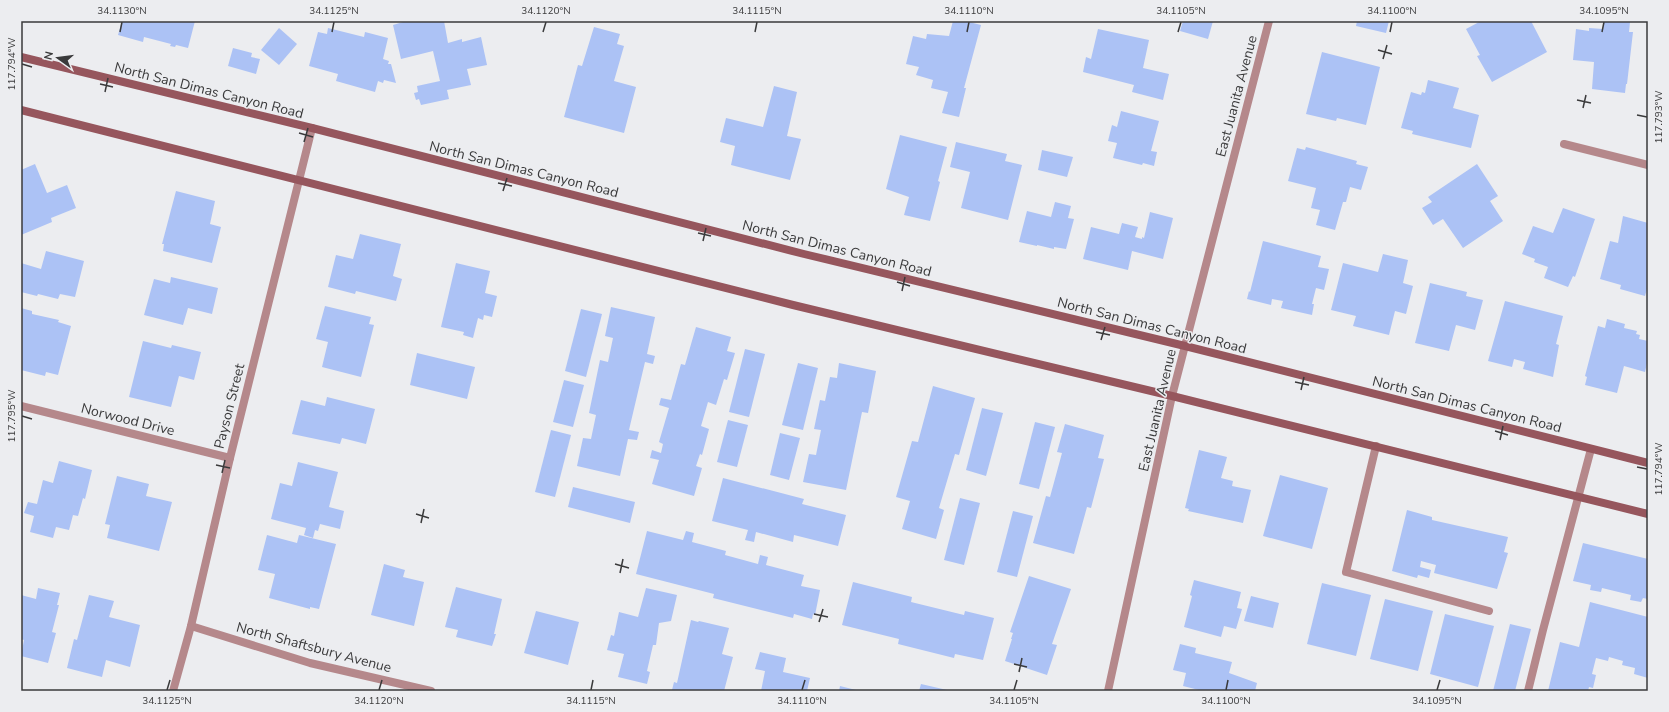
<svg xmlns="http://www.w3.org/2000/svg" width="1669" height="712" font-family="'Nunito Sans',sans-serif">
	<rect width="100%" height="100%" fill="#ecedf0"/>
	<g fill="#acc2f5">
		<polygon points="122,21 195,21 188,48 176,45 175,47 170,46 171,44 144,37 143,42 118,35"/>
		<polygon points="403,21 444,21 448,43 462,39 462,42 481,37 487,65 467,69 471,85 447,90 449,99 421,105 419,99 416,100 414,93 418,92 417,86 440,81 433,51 401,59 393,25 403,22"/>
		<polygon points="953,21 965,21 981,25 964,88 966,88 959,117 942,113 948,92 931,88 933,80 916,75 919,67 906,64 913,36 926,39 927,34 949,36"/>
		<polygon points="1183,21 1213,21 1208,39 1180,31"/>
		<polygon points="1357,21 1389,21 1386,33 1356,26"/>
		<polygon points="1481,21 1531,21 1547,52 1492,82 1477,56 1480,55 1466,29"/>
		<polygon points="1604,21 1630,22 1629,32 1633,32 1627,84 1626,84 1625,93 1592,89 1594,62 1573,60 1576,29 1589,31 1589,28 1603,29"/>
		<polygon points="594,27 620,34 617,44 624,46 614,81 636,87 624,133 564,117 578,65 582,66"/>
		<polygon points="279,28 297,44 279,65 261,50"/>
		<polygon points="328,28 364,37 365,32 388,38 383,59 389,61 388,64 391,64 396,83 384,80 383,83 378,81 375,92 336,81 338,74 309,66 318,32 327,34"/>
		<polygon points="1098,29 1149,40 1143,68 1169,74 1163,100 1132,92 1134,85 1083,72 1086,57 1091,59"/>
		<polygon points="233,48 252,53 251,57 260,59 256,74 228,66"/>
		<polygon points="1322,52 1380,67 1366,125 1337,118 1336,121 1306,114"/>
		<polygon points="1428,80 1459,88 1453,108 1479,115 1471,148 1412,134 1413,131 1401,128 1411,92 1421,95 1422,92 1425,93"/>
		<polygon points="774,86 797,92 787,136 801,139 790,180 731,165 735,146 720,142 726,118 763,127"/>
		<polygon points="1121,111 1159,121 1151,151 1157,152 1154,166 1143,163 1142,165 1113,158 1117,143 1108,141 1112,125 1117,127"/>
		<polygon points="900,135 947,147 938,181 940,182 930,221 904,215 909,197 886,189"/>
		<polygon points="956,142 1007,154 1005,161 1022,165 1008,220 961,208 970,172 950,167"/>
		<polygon points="1306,147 1357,161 1356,164 1368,167 1361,190 1350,187 1346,202 1343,202 1335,230 1316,225 1320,210 1311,208 1316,188 1288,181 1297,148 1305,150"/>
		<polygon points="1042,150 1073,157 1067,177 1038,170"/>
		<polygon points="35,164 47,193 67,185 76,208 51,218 52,222 21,235 21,170"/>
		<polygon points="1477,164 1498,196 1490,201 1503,221 1463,248 1443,219 1433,225 1422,208 1432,202 1428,197"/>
		<polygon points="176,191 215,201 210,224 221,227 212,263 163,251 164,244 162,244"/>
		<polygon points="1055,202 1071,206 1068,218 1074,219 1066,249 1054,247 1054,249 1037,245 1037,246 1019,242 1027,211 1051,217"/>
		<polygon points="1563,208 1595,219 1575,277 1573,276 1568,287 1544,278 1548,267 1534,262 1535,259 1522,254 1533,226 1553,233"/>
		<polygon points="1150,212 1173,218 1163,259 1132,251 1128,270 1083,259 1091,227 1119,234 1122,223 1138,227 1135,237 1142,239 1142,237 1144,238"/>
		<polygon points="1623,216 1648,223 1648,285 1645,296 1620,289 1621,285 1600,279 1610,241 1618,243"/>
		<polygon points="360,234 401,244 393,276 402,279 396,301 356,291 355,294 328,287 336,255 353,259"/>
		<polygon points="1263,241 1321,256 1318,267 1329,269 1324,290 1316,288 1312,304 1314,304 1312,315 1281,308 1283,301 1272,299 1271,305 1247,299 1249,291 1250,292"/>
		<polygon points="46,251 84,261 75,297 60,294 58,299 38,294 37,296 21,292 21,263 41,269"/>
		<polygon points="1383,254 1408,260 1403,283 1413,286 1406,314 1395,311 1389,335 1353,326 1356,316 1331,310 1343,263 1378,272"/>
		<polygon points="456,263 490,271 485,293 497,296 492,317 484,315 483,320 478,318 473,338 463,335 464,332 441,327"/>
		<polygon points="171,277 218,288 212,314 188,308 183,325 144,315 154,279 170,283"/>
		<polygon points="1430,283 1467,292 1466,296 1483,300 1475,330 1456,325 1449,351 1415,343"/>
		<polygon points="1505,301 1563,316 1556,344 1559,345 1553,377 1523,369 1525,362 1514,359 1512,367 1488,361"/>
		<polygon points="325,306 371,317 369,324 374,325 361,377 322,367 328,342 316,339"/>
		<polygon points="611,307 655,317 647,354 655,356 653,364 645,362 629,430 639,432 637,440 628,439 620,476 577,466 583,438 591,439 596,415 589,413 600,360 608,362 613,338 605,336"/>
		<polygon points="21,308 32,311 32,314 59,320 58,322 71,326 58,375 46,372 45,376 21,370"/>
		<polygon points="581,309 602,314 586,377 565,371"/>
		<polygon points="1607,319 1625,324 1624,328 1637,331 1636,334 1640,335 1639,339 1648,341 1648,359 1645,372 1624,366 1617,393 1585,385 1587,377 1585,376 1598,326 1605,328"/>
		<polygon points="696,327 731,337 727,351 735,353 727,380 724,379 716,405 708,402 701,426 709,429 702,455 700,454 696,466 702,468 694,496 652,484 659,460 650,458 652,450 661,453 663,444 659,442 669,408 659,405 661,398 671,400 681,364 685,365"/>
		<polygon points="143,341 171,348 172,345 201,352 194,380 179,376 171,407 129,397"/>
		<polygon points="745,349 765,354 749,417 729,412"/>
		<polygon points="417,353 475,367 467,399 410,385"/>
		<polygon points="798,363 818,368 803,430 782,425"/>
		<polygon points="839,363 876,371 868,413 862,412 846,490 803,482 809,454 816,455 821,430 814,429 820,400 825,401 830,377 837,378"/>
		<polygon points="564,380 584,385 573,427 553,422"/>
		<polygon points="933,386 975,398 959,455 955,454 939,508 944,510 936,539 902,529 910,501 896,497 912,441 918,442"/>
		<polygon points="327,397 375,409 366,444 342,438 340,444 292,434 301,400 325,406"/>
		<polygon points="982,408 1003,413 986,476 966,470"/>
		<polygon points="728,420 748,425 737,467 717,462"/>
		<polygon points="1035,422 1055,427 1039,489 1019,484"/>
		<polygon points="1065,424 1104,435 1098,458 1104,459 1091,508 1087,507 1074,554 1033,543 1046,496 1050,497 1062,453 1057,452"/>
		<polygon points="551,430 571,435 555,497 535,492"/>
		<polygon points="780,433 800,438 789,480 770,475"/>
		<polygon points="1199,450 1227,457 1221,478 1233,481 1232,486 1251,490 1243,523 1188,511 1189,509 1185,508"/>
		<polygon points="59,461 92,470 85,499 83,498 78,516 73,515 69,530 56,527 53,538 30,532 34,516 24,513 28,502 37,504 43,480 53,483"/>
		<polygon points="298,462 338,472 329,507 344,511 340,529 320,524 318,531 315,530 313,538 304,535 306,528 271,519 280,483 292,486"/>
		<polygon points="1280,475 1328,488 1312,549 1263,536"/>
		<polygon points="117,476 149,484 146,496 172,502 159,551 107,538 110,525 105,524"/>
		<polygon points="723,478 804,499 802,504 846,515 838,546 794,535 793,542 756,532 754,542 745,540 748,530 712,521"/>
		<polygon points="573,487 635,502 630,523 568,507"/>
		<polygon points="960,498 980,503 964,565 944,560"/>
		<polygon points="1407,510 1432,517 1432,520 1508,537 1504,552 1508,553 1497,589 1434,573 1436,565 1421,561 1420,567 1431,570 1429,578 1418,575 1417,578 1392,571"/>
		<polygon points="1013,511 1033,516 1017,577 997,572"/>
		<polygon points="647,531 683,540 686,531 694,533 692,542 726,551 725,555 758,564 760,555 768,557 766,565 804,575 801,586 820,590 815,615 813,614 812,619 794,614 793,618 713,598 714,594 636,574"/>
		<polygon points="267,535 297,543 299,535 336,544 319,609 310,607 310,609 269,598 275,574 258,570"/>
		<polygon points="1583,543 1648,559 1648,599 1643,598 1641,602 1630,600 1631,595 1602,588 1601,592 1590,590 1591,585 1573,581"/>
		<polygon points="384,564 405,570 403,577 424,582 414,626 371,615"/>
		<polygon points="1029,576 1071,589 1052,644 1057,645 1047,675 1005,661 1012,639 1011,639 1013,633 1010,632"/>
		<polygon points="1194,580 1241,592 1237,608 1242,609 1236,629 1224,626 1221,637 1184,627 1192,596 1190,595"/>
		<polygon points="853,582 912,597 911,602 964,615 965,611 994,618 983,660 955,654 954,658 898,644 899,639 842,625"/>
		<polygon points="1322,583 1371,595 1356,656 1307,644"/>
		<polygon points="456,587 502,599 494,634 496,634 492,646 456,637 458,630 445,627"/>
		<polygon points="38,588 60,593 57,605 59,605 52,632 56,633 48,663 21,656 24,640 21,639 21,595 36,599"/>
		<polygon points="646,588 677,595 671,621 659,623 656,645 653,645 647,671 650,672 647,684 618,677 624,654 607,650 611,635 614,636 619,612 638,617"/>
		<polygon points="89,595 114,601 109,617 140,625 130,667 106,660 102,677 67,668 74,639 77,640"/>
		<polygon points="1251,596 1279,603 1273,628 1244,621"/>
		<polygon points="1385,599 1433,611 1418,671 1370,659"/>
		<polygon points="1590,602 1648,617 1648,678 1634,674 1635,668 1622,665 1623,661 1609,657 1608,661 1596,658 1592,674 1596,675 1593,688 1589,687 1588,691 1548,691 1560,642 1579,647"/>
		<polygon points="536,611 579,622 568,665 524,653"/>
		<polygon points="1445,614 1494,626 1478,687 1430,674"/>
		<polygon points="691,620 698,622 699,621 729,628 722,654 733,657 724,691 677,691 672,690 674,682 677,683"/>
		<polygon points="1510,624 1531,629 1515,691 1493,691"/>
		<polygon points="1180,644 1196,648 1195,653 1232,662 1229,673 1257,683 1255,691 1203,691 1183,686 1186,673 1173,670"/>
		<polygon points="760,652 786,658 783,672 810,678 807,691 761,691 765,671 755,669"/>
		<polygon points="921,684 947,690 947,691 919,691"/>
		<polygon points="840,686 856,690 856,691 839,691"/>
	</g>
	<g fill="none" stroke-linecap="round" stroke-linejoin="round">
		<g stroke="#b5888b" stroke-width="8">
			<polyline points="1376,446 1346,572 1489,611"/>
			<polyline points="1528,691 1543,630 1591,449"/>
		</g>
		<g stroke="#b5888b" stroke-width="8">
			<polyline points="1564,144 1648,165"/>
			<polyline points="21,406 230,458"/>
			<polyline points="191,626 310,663 431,691"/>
			<polyline points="173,691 191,626 230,458 312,128"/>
		</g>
		<polyline stroke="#b5888b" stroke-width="8" points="1108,691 1172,396 1269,21"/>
		<g stroke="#96565d" stroke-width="8">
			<polyline points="21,57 312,128 804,254 1185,346 1648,463"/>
			<polyline points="21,110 793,305 1172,396 1648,514"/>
		</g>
	</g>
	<path fill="none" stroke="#3a3a3b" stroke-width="1.5" d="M 120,32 L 122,22M 332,32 L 334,22M 543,32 L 546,22M 755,32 L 757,22M 967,32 L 969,22M 1178,32 L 1181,22M 1390,32 L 1392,22M 1602,32 L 1604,22M 1378,50 L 1392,54M 1383,59 L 1387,45M 22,64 L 32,67M 100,84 L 113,87M 105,92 L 108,78M 1577,100 L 1591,103M 1583,108 L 1586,95M 1637,115 L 1647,117M 299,133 L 313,137M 304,142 L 308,128M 498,183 L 512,186M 503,191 L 507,178M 698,233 L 711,236M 703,241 L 706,228M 897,282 L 910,286M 902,291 L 905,277M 1096,332 L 1110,335M 1101,340 L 1105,327M 1295,382 L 1309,385M 1301,390 L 1304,377M 22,416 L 32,419M 1495,431 L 1508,435M 1500,440 L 1503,426M 216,465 L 230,468M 1637,467 L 1647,469M 222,473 L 225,460M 416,514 L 429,518M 421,523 L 424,509M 615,564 L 629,568M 620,573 L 623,559M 814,614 L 828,617M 819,622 L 823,609M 1014,664 L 1027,667M 1019,672 L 1022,658M 167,690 L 170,680M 379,690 L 382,680M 591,690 L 593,680M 802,690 L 805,680M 1014,690 L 1017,680M 1226,690 L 1228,680M 1437,690 L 1440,680"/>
	<g text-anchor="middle" stroke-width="3" stroke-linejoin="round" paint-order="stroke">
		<g font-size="14" fill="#3a3a3b" stroke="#ecedf0">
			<text transform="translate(209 90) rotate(14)" y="5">North San Dimas Canyon Road</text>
			<text transform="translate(1236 96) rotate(-75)" y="5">East Juanita Avenue</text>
			<text transform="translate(524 169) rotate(14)" y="5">North San Dimas Canyon Road</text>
			<text transform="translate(837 248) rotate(14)" y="5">North San Dimas Canyon Road</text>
			<text transform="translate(1152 325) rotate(14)" y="5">North San Dimas Canyon Road</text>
			<text transform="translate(1467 404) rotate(14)" y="5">North San Dimas Canyon Road</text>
			<text transform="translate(229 406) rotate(-76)" y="5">Payson Street</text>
			<text transform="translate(1157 410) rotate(-77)" y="5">East Juanita Avenue</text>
			<text transform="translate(128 419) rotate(14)" y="5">Norwood Drive</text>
			<text transform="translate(314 647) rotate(15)" y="5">North Shaftsbury Avenue</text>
		</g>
	</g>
	<rect width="1669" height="712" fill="none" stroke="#ecedf0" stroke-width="44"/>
	<g transform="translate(58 58) rotate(284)" stroke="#ecedf0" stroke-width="3" paint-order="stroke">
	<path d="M0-3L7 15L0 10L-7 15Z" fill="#3a3a3b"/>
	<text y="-6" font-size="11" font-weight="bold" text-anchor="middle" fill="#3a3a3b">N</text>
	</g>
	<rect x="22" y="22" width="1625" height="668" fill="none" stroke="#3a3a3b" stroke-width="1.5"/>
	<g font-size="10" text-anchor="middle" fill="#3a3a3b">
		<text x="122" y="14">34.1130°N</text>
		<text x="334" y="14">34.1125°N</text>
		<text x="546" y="14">34.1120°N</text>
		<text x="757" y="14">34.1115°N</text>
		<text x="969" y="14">34.1110°N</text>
		<text x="1181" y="14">34.1105°N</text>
		<text x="1392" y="14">34.1100°N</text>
		<text x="1604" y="14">34.1095°N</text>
		<text transform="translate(11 64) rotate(-90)" y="4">117.794°W</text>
		<text transform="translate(1658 117) rotate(-90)" y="4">117.793°W</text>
		<text transform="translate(11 416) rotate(-90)" y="4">117.795°W</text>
		<text transform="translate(1658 469) rotate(-90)" y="4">117.794°W</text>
		<text x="167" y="704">34.1125°N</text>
		<text x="379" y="704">34.1120°N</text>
		<text x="591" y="704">34.1115°N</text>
		<text x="802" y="704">34.1110°N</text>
		<text x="1014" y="704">34.1105°N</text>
		<text x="1226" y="704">34.1100°N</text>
		<text x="1437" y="704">34.1095°N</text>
	</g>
</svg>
